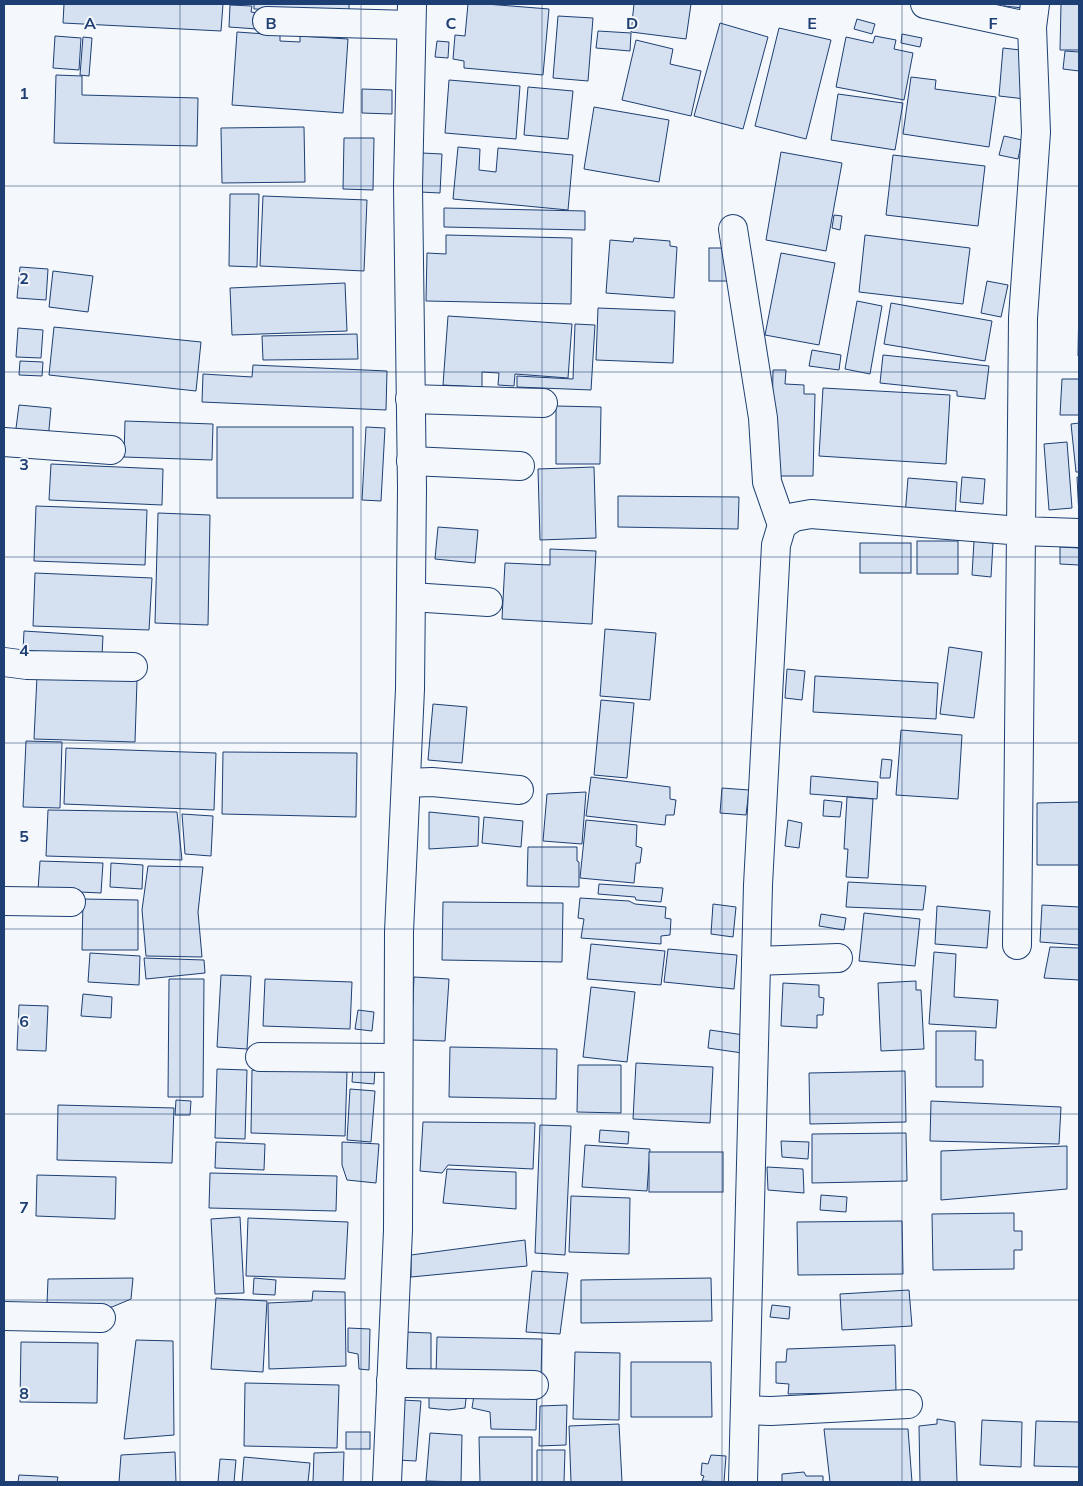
<svg xmlns="http://www.w3.org/2000/svg" width="1083" height="1486" font-family="Mulish,sans-serif">
	<rect width="100%" height="100%" fill="#f4f7fb"/>
	<g fill="#d5e0f0" stroke="#1d3f73">
		<polygon points="64,4 223,4 221,31 63,23"/>
		<polygon points="254,4 349,4 349,12 254,9"/>
		<polygon points="468,4 486,4 549,9 543,75 464,68 464,61 453,59 455,35 465,36"/>
		<polygon points="634,4 691,4 686,39 631,32"/>
		<polygon points="1004,4 1024,4 1023,8 1004,6"/>
		<polygon points="1061,4 1079,4 1079,50 1060,50"/>
		<polygon points="230,5 252,6 251,12 258,13 257,29 229,27"/>
		<polygon points="558,16 593,18 588,81 553,78"/>
		<polygon points="857,19 875,24 872,34 854,29"/>
		<polygon points="720,23 768,37 743,129 694,116"/>
		<polygon points="779,28 831,40 806,139 755,126"/>
		<polygon points="598,31 631,33 630,51 596,48"/>
		<polygon points="237,32 280,35 280,41 300,42 300,36 348,39 343,113 232,105"/>
		<polygon points="902,34 922,38 920,47 901,43"/>
		<polygon points="55,36 81,38 79,70 53,68"/>
		<polygon points="875,36 896,40 894,49 913,53 904,100 836,87 846,37 873,43"/>
		<polygon points="83,37 92,38 89,76 80,75"/>
		<polygon points="636,40 673,49 670,64 701,71 691,116 622,100"/>
		<polygon points="437,41 449,42 448,58 435,57"/>
		<polygon points="1003,48 1029,51 1025,99 999,96"/>
		<polygon points="1065,51 1079,52 1079,71 1063,69"/>
		<polygon points="56,75 82,76 82,95 198,98 197,146 54,143"/>
		<polygon points="911,77 936,80 935,89 996,97 989,147 903,134"/>
		<polygon points="449,80 520,86 516,139 445,133"/>
		<polygon points="528,87 573,91 568,139 524,135"/>
		<polygon points="362,89 392,90 392,114 362,113"/>
		<polygon points="838,94 903,103 895,150 831,140"/>
		<polygon points="594,107 669,120 659,182 584,169"/>
		<polygon points="304,127 305,182 222,183 221,128"/>
		<polygon points="1004,136 1022,140 1018,159 999,155"/>
		<polygon points="344,138 374,138 373,190 343,189"/>
		<polygon points="458,147 480,149 479,170 496,172 498,148 573,155 568,210 453,199"/>
		<polygon points="781,152 842,163 826,251 766,240"/>
		<polygon points="422,153 442,154 440,193 420,192"/>
		<polygon points="893,155 985,166 978,226 886,215"/>
		<polygon points="230,194 259,194 257,267 229,266"/>
		<polygon points="263,196 367,200 364,271 260,266"/>
		<polygon points="444,208 585,211 585,230 444,227"/>
		<polygon points="834,215 842,216 840,230 832,228"/>
		<polygon points="446,235 572,238 571,304 426,301 427,253 446,254"/>
		<polygon points="865,235 970,248 963,304 859,292"/>
		<polygon points="634,238 670,241 670,246 677,247 674,298 606,293 610,240 633,242"/>
		<rect x="709" y="248" width="19" height="33"/>
		<polygon points="781,253 835,263 819,345 765,335"/>
		<polygon points="20,267 48,269 46,300 17,298"/>
		<polygon points="53,271 93,276 88,312 49,307"/>
		<polygon points="987,281 1008,285 1001,317 981,313"/>
		<polygon points="345,283 347,331 232,335 230,288"/>
		<polygon points="1079,299 1079,356 1078,356"/>
		<polygon points="857,301 882,306 870,374 845,369"/>
		<polygon points="891,303 992,321 985,361 884,344"/>
		<polygon points="598,308 675,311 673,363 596,360"/>
		<polygon points="448,316 572,324 568,378 515,374 514,386 498,385 499,373 482,372 482,387 443,385"/>
		<polygon points="575,324 595,325 591,390 517,387 517,376 573,379"/>
		<polygon points="54,327 201,342 196,391 49,375"/>
		<polygon points="18,328 43,330 41,358 16,357"/>
		<polygon points="357,334 358,359 263,360 262,336"/>
		<polygon points="812,350 841,355 839,370 809,366"/>
		<polygon points="883,355 989,366 985,399 957,396 957,391 880,383"/>
		<polygon points="20,361 43,362 42,376 19,375"/>
		<polygon points="253,365 387,371 386,410 202,402 203,374 252,377"/>
		<polygon points="773,370 786,370 785,384 804,385 804,394 815,394 813,476 771,476"/>
		<polygon points="1062,379 1079,379 1079,415 1060,415"/>
		<polygon points="823,388 950,395 946,464 819,456"/>
		<polygon points="19,405 51,408 48,440 15,436"/>
		<polygon points="556,406 601,407 600,464 556,464"/>
		<polygon points="125,421 213,424 212,460 124,457"/>
		<polygon points="1079,423 1079,472 1076,472 1071,424"/>
		<rect x="217" y="427" width="136" height="71"/>
		<polygon points="366,427 385,428 381,501 362,500"/>
		<polygon points="1067,442 1072,508 1049,510 1044,444"/>
		<polygon points="51,464 163,469 162,505 49,500"/>
		<polygon points="594,467 596,538 540,540 538,469"/>
		<polygon points="962,477 985,479 983,504 960,502"/>
		<polygon points="1077,477 1079,477 1079,516"/>
		<polygon points="908,478 957,482 955,519 905,516"/>
		<polygon points="618,496 739,497 738,529 618,527"/>
		<polygon points="36,506 147,510 145,565 34,561"/>
		<polygon points="158,513 210,515 208,625 155,623"/>
		<polygon points="438,527 478,530 475,563 435,559"/>
		<rect x="917" y="541" width="41" height="33"/>
		<polygon points="974,541 993,543 991,577 972,575"/>
		<rect x="860" y="543" width="51" height="30"/>
		<polygon points="1060,547 1079,548 1079,565 1060,564"/>
		<polygon points="550,549 596,551 592,624 502,619 505,563 550,565"/>
		<polygon points="35,573 152,578 149,630 33,626"/>
		<polygon points="605,629 656,633 650,700 600,696"/>
		<polygon points="24,631 103,636 102,655 23,651"/>
		<polygon points="949,647 982,652 974,718 940,714"/>
		<polygon points="787,669 805,671 802,700 785,698"/>
		<polygon points="37,676 137,680 135,742 34,739"/>
		<polygon points="815,676 938,683 936,719 813,712"/>
		<polygon points="601,700 634,703 627,778 594,775"/>
		<polygon points="433,704 467,707 462,763 428,760"/>
		<polygon points="901,730 962,735 958,799 896,795"/>
		<polygon points="26,741 62,742 60,808 23,807"/>
		<polygon points="66,748 216,753 214,810 64,804"/>
		<polygon points="223,752 357,753 356,817 222,814"/>
		<polygon points="882,759 892,760 890,778 880,778"/>
		<polygon points="811,776 878,782 877,799 810,794"/>
		<polygon points="591,777 670,787 670,799 676,800 674,815 666,815 665,825 586,816"/>
		<polygon points="722,788 749,790 746,815 720,813"/>
		<polygon points="586,792 582,844 543,841 547,794"/>
		<polygon points="847,797 873,799 868,878 846,877 848,849 844,849"/>
		<polygon points="824,800 842,802 840,817 823,816"/>
		<polygon points="1079,802 1079,865 1037,865 1037,803"/>
		<polygon points="48,810 177,812 182,860 46,856"/>
		<polygon points="429,812 479,817 478,846 429,849"/>
		<polygon points="182,814 213,816 211,856 185,854"/>
		<polygon points="484,817 523,821 521,847 482,843"/>
		<polygon points="586,820 637,825 636,846 642,848 640,863 636,863 634,883 580,878"/>
		<polygon points="788,820 802,823 799,848 785,846"/>
		<polygon points="528,847 577,847 577,861 579,862 579,887 527,886"/>
		<polygon points="40,861 103,863 101,893 38,890"/>
		<polygon points="111,863 143,865 142,889 110,887"/>
		<polygon points="148,866 203,867 198,912 202,957 146,956 142,910"/>
		<polygon points="848,882 926,886 923,910 846,907"/>
		<polygon points="599,884 663,888 661,902 636,900 635,897 598,894"/>
		<polygon points="580,898 629,901 635,904 666,907 665,918 671,919 670,935 661,936 661,944 581,938 584,919 578,918"/>
		<polygon points="83,899 138,900 138,950 82,950"/>
		<polygon points="443,902 563,903 562,962 442,960"/>
		<polygon points="713,904 736,907 733,937 711,934"/>
		<polygon points="1042,905 1079,907 1079,945 1040,942"/>
		<polygon points="937,906 990,911 987,948 935,944"/>
		<polygon points="864,913 920,919 915,966 859,961"/>
		<polygon points="821,914 846,918 844,930 819,926"/>
		<polygon points="591,944 665,951 661,985 587,979"/>
		<polygon points="1050,947 1079,948 1079,980 1044,978"/>
		<polygon points="668,949 737,955 734,989 664,982"/>
		<polygon points="934,952 956,954 954,997 998,1000 996,1028 929,1024"/>
		<polygon points="90,953 140,956 139,985 88,982"/>
		<polygon points="144,958 204,960 205,973 146,979"/>
		<polygon points="221,975 251,976 247,1049 217,1047"/>
		<polygon points="414,977 449,979 445,1041 411,1040"/>
		<polygon points="169,979 204,979 203,1097 168,1097"/>
		<polygon points="265,979 352,982 350,1029 263,1026"/>
		<polygon points="916,981 916,990 921,990 924,1049 881,1051 878,983"/>
		<polygon points="783,983 819,985 819,997 824,998 823,1015 817,1015 817,1028 781,1026"/>
		<polygon points="591,987 635,992 627,1062 583,1057"/>
		<polygon points="83,994 112,997 111,1018 81,1016"/>
		<polygon points="19,1005 48,1006 46,1051 17,1050"/>
		<polygon points="358,1010 374,1012 372,1031 355,1029"/>
		<polygon points="710,1030 744,1035 742,1053 708,1048"/>
		<polygon points="936,1031 976,1031 975,1060 983,1060 983,1087 936,1087"/>
		<polygon points="450,1047 557,1049 556,1099 449,1097"/>
		<polygon points="636,1063 713,1067 710,1123 633,1119"/>
		<polygon points="353,1065 375,1068 374,1084 352,1082"/>
		<polygon points="578,1065 621,1065 621,1113 577,1112"/>
		<polygon points="217,1069 247,1070 245,1139 215,1138"/>
		<polygon points="252,1070 347,1072 345,1136 251,1133"/>
		<polygon points="905,1071 906,1122 810,1124 809,1073"/>
		<polygon points="350,1089 375,1091 371,1142 347,1140"/>
		<polygon points="176,1100 191,1101 190,1115 175,1115"/>
		<polygon points="931,1101 1061,1107 1059,1144 930,1141"/>
		<polygon points="58,1105 174,1108 172,1163 57,1160"/>
		<polygon points="423,1122 535,1123 533,1169 448,1165 442,1173 420,1171"/>
		<polygon points="540,1125 571,1126 565,1255 535,1253"/>
		<polygon points="600,1130 629,1132 628,1144 599,1142"/>
		<polygon points="906,1133 907,1181 812,1183 812,1134"/>
		<polygon points="781,1141 809,1142 808,1159 782,1157"/>
		<polygon points="216,1142 265,1144 264,1170 215,1168"/>
		<polygon points="342,1142 379,1144 376,1183 347,1180 342,1165"/>
		<polygon points="585,1145 650,1149 647,1191 582,1187"/>
		<polygon points="1067,1146 1067,1189 941,1200 941,1151"/>
		<rect x="649" y="1152" width="74" height="40"/>
		<polygon points="767,1167 803,1169 804,1193 768,1190"/>
		<polygon points="447,1169 516,1172 516,1209 443,1203"/>
		<polygon points="210,1173 337,1176 336,1211 209,1208"/>
		<polygon points="37,1175 116,1177 115,1219 36,1216"/>
		<polygon points="821,1195 847,1197 846,1212 820,1210"/>
		<polygon points="571,1196 630,1198 629,1254 569,1252"/>
		<polygon points="1014,1213 1014,1231 1022,1231 1022,1250 1014,1250 1014,1269 933,1270 932,1214"/>
		<polygon points="240,1217 244,1293 215,1294 211,1219"/>
		<polygon points="248,1218 348,1222 345,1279 246,1276"/>
		<polygon points="902,1221 903,1274 798,1275 797,1222"/>
		<polygon points="525,1240 527,1266 411,1277 411,1255"/>
		<polygon points="532,1271 568,1273 560,1334 526,1332"/>
		<polygon points="133,1278 131,1299 112,1307 47,1304 48,1279"/>
		<polygon points="254,1278 276,1280 275,1295 253,1294"/>
		<polygon points="711,1278 712,1321 581,1323 581,1280"/>
		<polygon points="909,1290 912,1326 842,1330 840,1294"/>
		<polygon points="313,1291 345,1292 346,1366 269,1369 268,1303 312,1301"/>
		<polygon points="216,1298 267,1301 263,1372 211,1369"/>
		<polygon points="772,1305 790,1307 789,1319 770,1317"/>
		<polygon points="348,1328 370,1329 369,1370 359,1369 358,1354 348,1352"/>
		<polygon points="404,1332 431,1333 431,1373 403,1372"/>
		<polygon points="437,1337 542,1339 541,1378 436,1376"/>
		<polygon points="136,1340 173,1341 174,1435 124,1439"/>
		<polygon points="21,1342 98,1343 97,1403 20,1402"/>
		<polygon points="895,1345 896,1392 788,1394 789,1384 776,1383 776,1362 786,1362 787,1349"/>
		<polygon points="575,1352 620,1353 619,1420 573,1419"/>
		<polygon points="631,1362 711,1362 712,1417 631,1417"/>
		<polygon points="245,1383 339,1385 337,1448 244,1446"/>
		<polygon points="429,1389 467,1390 465,1408 449,1410 429,1408"/>
		<polygon points="475,1389 537,1390 536,1430 491,1429 490,1412 472,1408"/>
		<polygon points="402,1400 421,1401 416,1461 397,1460"/>
		<polygon points="567,1405 566,1445 539,1446 540,1406"/>
		<polygon points="937,1419 955,1422 957,1482 920,1482 919,1426 937,1424"/>
		<polygon points="982,1420 1022,1422 1021,1467 980,1465"/>
		<polygon points="1036,1421 1079,1422 1079,1467 1034,1466"/>
		<polygon points="619,1424 622,1482 571,1482 569,1426"/>
		<polygon points="824,1429 908,1429 912,1482 830,1482"/>
		<rect x="346" y="1432" width="24" height="17"/>
		<polygon points="430,1433 462,1435 461,1482 426,1481"/>
		<polygon points="479,1437 532,1437 532,1482 480,1482"/>
		<polygon points="537,1450 565,1450 564,1482 537,1482"/>
		<polygon points="175,1452 176,1482 119,1482 121,1455"/>
		<polygon points="344,1452 343,1482 313,1482 314,1453"/>
		<polygon points="711,1455 726,1456 724,1482 702,1481 704,1476 701,1475 702,1463 708,1464"/>
		<polygon points="244,1457 310,1463 308,1482 242,1482"/>
		<polygon points="220,1459 236,1460 234,1482 218,1482"/>
		<polygon points="804,1472 806,1476 823,1476 823,1482 782,1482 782,1474"/>
		<polygon points="19,1475 58,1477 57,1482 18,1482"/>
	</g>
	<g fill="none" stroke-linecap="round" stroke-linejoin="round">
		<defs>
			<g id="minor">
				<polyline points="925,4 1032,27"/>
				<polyline points="1035,4 1032,27 1036,132 1023,318 1021,531 1079,533"/>
				<polyline points="267,21 411,25"/>
				<polyline points="733,229 763,418 767,482 782,525"/>
				<polyline points="410,399 543,403"/>
				<polyline points="4,442 111,450"/>
				<polyline points="411,461 520,466"/>
				<polyline points="411,597 488,602"/>
				<polyline points="4,662 27,665 133,667"/>
				<polyline points="406,783 432,782 519,790"/>
				<polyline points="4,901 71,902"/>
				<polyline points="756,961 838,958"/>
				<polyline points="260,1057 398,1058"/>
				<polyline points="4,1316 101,1318"/>
				<polyline points="391,1381 406,1383 534,1385"/>
				<polyline points="745,1410 771,1411 908,1404"/>
				<polyline points="387,1482 398,1230 399,932 410,689 412,488 408,186 412,4"/>
				<polyline points="743,1482 758,885 776,545 782,525 794,517 811,514 1021,531 1017,945"/>
			</g>
		</defs>
		<use href="#minor" stroke="#1d3f73" stroke-width="30"/>
		<use href="#minor" stroke="#f4f7fb" stroke-width="28"/>
	</g>
	<path fill="none" stroke="#1d3f73" stroke-width="1" stroke-opacity="0.55" d="M 180,4 L 180,1482M 361,4 L 361,1482M 542,4 L 542,1482M 722,4 L 722,1482M 902,4 L 902,1482M 4,186 L 1079,186M 4,372 L 1079,372M 4,557 L 1079,557M 4,743 L 1079,743M 4,929 L 1079,929M 4,1114 L 1079,1114M 4,1300 L 1079,1300"/>
	<g font-size="16" text-anchor="middle" font-weight="bold" fill="#1d3f73" stroke="#f4f7fb" stroke-width="4" stroke-linejoin="round" paint-order="stroke">
		<text x="90" y="29">A</text>
		<text x="271" y="29">B</text>
		<text x="451" y="29">C</text>
		<text x="632" y="29">D</text>
		<text x="812" y="29">E</text>
		<text x="993" y="29">F</text>
		<text x="24" y="99">1</text>
		<text x="24" y="284">2</text>
		<text x="24" y="470">3</text>
		<text x="24" y="656">4</text>
		<text x="24" y="842">5</text>
		<text x="24" y="1027">6</text>
		<text x="24" y="1213">7</text>
		<text x="24" y="1399">8</text>
	</g>
	<rect width="1083" height="1486" fill="none" stroke="#1d3f73" stroke-width="10"/>
</svg>
